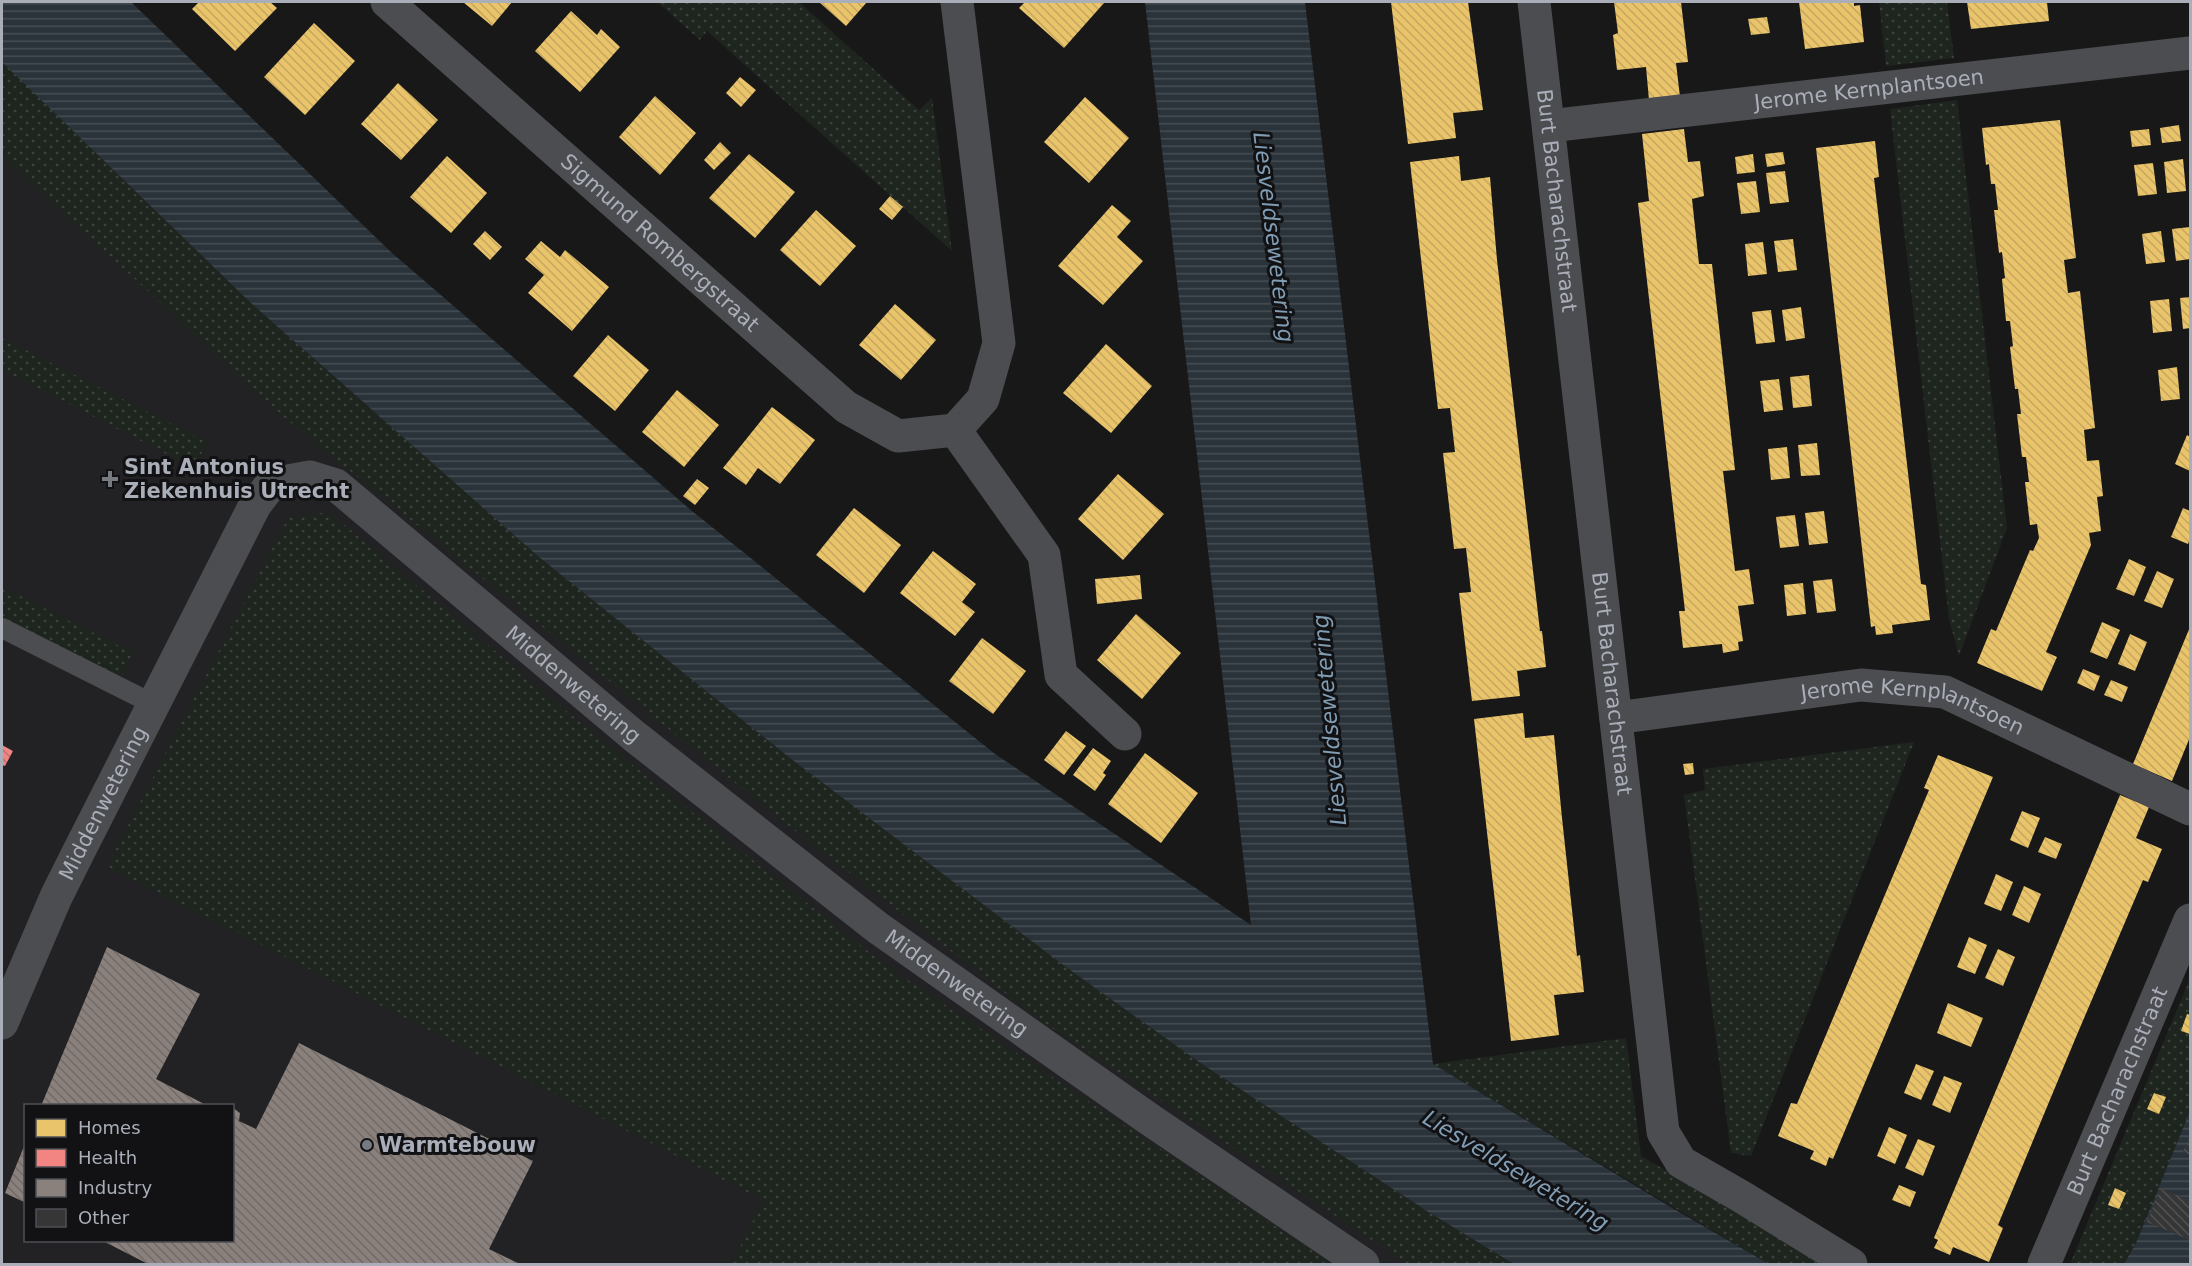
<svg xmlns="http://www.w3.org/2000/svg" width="2192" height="1266" font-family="'DejaVu Sans',sans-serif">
	<defs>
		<pattern id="grass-dots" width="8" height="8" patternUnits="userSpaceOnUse" patternTransform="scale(1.5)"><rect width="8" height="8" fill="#1e251e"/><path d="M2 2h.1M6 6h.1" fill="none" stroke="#3c423d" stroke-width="1.8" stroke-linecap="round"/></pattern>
		<pattern id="water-rules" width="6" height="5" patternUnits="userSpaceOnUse" patternTransform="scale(1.5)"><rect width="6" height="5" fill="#2a333a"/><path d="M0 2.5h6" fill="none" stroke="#464e54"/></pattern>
		<pattern id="homes-back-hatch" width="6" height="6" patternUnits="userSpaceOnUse" patternTransform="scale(1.5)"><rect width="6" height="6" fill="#e9c46a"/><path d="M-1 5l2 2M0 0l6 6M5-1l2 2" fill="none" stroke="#c5a760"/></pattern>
		<pattern id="health-back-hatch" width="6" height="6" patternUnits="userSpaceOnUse" patternTransform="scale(1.5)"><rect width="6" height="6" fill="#f28482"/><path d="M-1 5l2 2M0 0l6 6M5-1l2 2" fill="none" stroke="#c27070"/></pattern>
		<pattern id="industry-back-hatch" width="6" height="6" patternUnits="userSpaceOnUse" patternTransform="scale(1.5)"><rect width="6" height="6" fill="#8a817c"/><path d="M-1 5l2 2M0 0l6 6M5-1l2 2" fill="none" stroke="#706a68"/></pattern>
		<pattern id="building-back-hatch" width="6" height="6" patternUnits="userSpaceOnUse" patternTransform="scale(1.5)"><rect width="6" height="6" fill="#363637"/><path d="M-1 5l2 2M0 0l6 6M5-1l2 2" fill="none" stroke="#505152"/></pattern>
	</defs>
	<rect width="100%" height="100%" fill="#181818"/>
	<path fill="#222224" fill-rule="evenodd" d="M 2,62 L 251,303 L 290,337 L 282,354 L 1596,1264 L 2,1264 ZM 26,1106 L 232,1106 L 232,1240 L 26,1240 Z"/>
	<g fill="url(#grass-dots)">
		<polygon points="657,2 799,2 919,110 932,98 952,251 707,31 700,40"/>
		<polygon points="1879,2 1947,2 1954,58 1886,66"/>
		<polygon points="2,50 251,303 539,557 790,758 1066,967 1202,1064 1430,1213 1514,1264 1408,1264 1040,1020 776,816 285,418 2,156"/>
		<polygon points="1957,100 2007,528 1959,656 1949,619 1890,109"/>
		<polygon points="2,338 207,442 194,468 2,370"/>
		<polygon points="329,512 600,739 884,964 1332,1264 732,1264 763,1200 107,866 288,518"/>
		<polygon points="2,587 133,653 120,679 2,620"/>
		<polygon points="1914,742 1751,1156 1731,1153 1684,795 1705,790 1703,769"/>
		<polygon points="2190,979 2190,1111 2136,1243 2124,1264 2070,1264"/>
		<polygon points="1626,1038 1641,1156 1827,1264 1769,1264 1433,1064"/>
	</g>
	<g fill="url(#water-rules)">
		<polygon points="2,2 131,2 392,253 692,511 995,754 1251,925 1145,2 1305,2 1433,1064 1674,1209 1769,1264 1514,1264 1430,1213 1202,1064 1066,967 790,758 539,557 251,303 2,62"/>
		<polygon points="2190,1111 2190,1264 2124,1264 2136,1243"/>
	</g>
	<g fill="url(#homes-back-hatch)">
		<polygon points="199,2 270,2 277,8 235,51 192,9"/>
		<polygon points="463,2 512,2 492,26"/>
		<polygon points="819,2 867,2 846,26"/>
		<polygon points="1025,2 1102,2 1104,3 1064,48 1019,8"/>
		<polygon points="1391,2 1468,2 1483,110 1453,113 1456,138 1408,144"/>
		<polygon points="1614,2 1681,2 1688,62 1676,63 1680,97 1649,100 1646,67 1617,70 1613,35 1618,33"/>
		<polygon points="1799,2 1854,2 1854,6 1860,5 1864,42 1805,49"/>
		<polygon points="1967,2 2047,2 2049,21 1971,29"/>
		<polygon points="571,11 597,35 601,29 620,47 580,92 535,51"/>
		<polygon points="1767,17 1770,33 1751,35 1748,19"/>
		<polygon points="314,23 355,61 305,115 264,77"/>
		<polygon points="740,77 756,90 741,107 726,93"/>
		<polygon points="398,83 438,120 401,160 361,124"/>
		<polygon points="655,96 696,133 660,175 619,137"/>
		<polygon points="1085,97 1129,138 1089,183 1044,142"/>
		<polygon points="2060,120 2076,258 2064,260 2068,293 2080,291 2095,428 2084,430 2087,461 2099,460 2103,496 2097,497 2101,531 2089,533 2091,545 2046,652 2057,657 2042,691 1977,663 1991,629 1996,631 2030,550 2033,551 2039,538 2037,524 2030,525 2025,482 2029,482 2026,457 2022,457 2017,414 2021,414 2018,389 2015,389 2010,347 2013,346 2010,321 2006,321 2002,279 2005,278 2002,252 1999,253 1994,210 1998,210 1995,184 1991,184 1989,164 1986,165 1982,128"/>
		<polygon points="2179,125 2181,141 2162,143 2160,128"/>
		<polygon points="1684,129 1688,162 1700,161 1704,196 1692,199 1699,264 1712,264 1735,470 1723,471 1735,571 1749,569 1754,604 1738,606 1743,641 1738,642 1739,650 1723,653 1722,644 1683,648 1679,611 1685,611 1638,203 1649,201 1642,134"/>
		<polygon points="2149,129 2151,145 2132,147 2130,131"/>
		<polygon points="1875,141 1879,177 1874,178 1917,551 1921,584 1926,585 1930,620 1892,625 1893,633 1876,635 1875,626 1871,627 1816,148"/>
		<polygon points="720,142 731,153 714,170 704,160"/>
		<polygon points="1783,152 1785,164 1767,167 1765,154"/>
		<polygon points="749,154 795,192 755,238 709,198"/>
		<polygon points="1753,154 1755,172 1737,174 1735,157"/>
		<polygon points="447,156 487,193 451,233 410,197"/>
		<polygon points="1459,156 1461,181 1490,177 1497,260 1540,631 1542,631 1546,667 1517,671 1520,696 1472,701 1459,593 1471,592 1466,548 1454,549 1443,453 1455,452 1450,408 1438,409 1410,162"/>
		<polygon points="2183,159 2186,191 2167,193 2164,162"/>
		<polygon points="2153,163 2157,194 2138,196 2134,165"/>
		<polygon points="1785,171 1789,202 1770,204 1766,173"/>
		<polygon points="1756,181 1760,212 1741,214 1737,183"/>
		<polygon points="890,196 903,207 892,220 879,209"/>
		<polygon points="1112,205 1131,221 1117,237 1143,261 1103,305 1058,266"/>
		<polygon points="816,210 856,246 820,286 780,250"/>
		<polygon points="2190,227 2190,259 2176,261 2172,229"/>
		<polygon points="485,231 502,247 490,260 473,244"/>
		<polygon points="2161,231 2165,262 2146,264 2142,234"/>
		<polygon points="1793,239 1797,270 1778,272 1774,241"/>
		<polygon points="541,241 560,257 565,250 609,287 572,331 528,293 544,275 525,259"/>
		<polygon points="1763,242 1767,274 1748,276 1745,244"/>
		<polygon points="2190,297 2190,328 2183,329 2180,298"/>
		<polygon points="2169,299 2172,331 2153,333 2150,301"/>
		<polygon points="895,304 936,340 901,380 859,345"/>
		<polygon points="1801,307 1805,338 1786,341 1782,310"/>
		<polygon points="1771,310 1775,342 1756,344 1752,312"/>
		<polygon points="608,335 649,370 615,411 573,376"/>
		<polygon points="1106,344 1152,386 1111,433 1063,393"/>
		<polygon points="2177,367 2180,399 2161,401 2158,370"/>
		<polygon points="1809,375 1812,406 1793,408 1790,377"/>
		<polygon points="1779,379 1783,410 1764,412 1760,381"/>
		<polygon points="677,390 719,425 684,467 642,432"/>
		<polygon points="772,407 815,440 780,484 758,468 746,485 723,468"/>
		<polygon points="2187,435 2190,437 2190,471 2175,464"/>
		<polygon points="1817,443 1820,475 1801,476 1798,445"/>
		<polygon points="1787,447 1790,478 1771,480 1768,449"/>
		<polygon points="1118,474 1164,514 1123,560 1078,519"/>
		<polygon points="697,479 709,488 695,505 683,496"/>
		<polygon points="854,508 901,545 864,593 816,555"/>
		<polygon points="2183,508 2190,511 2190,539 2188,544 2171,537"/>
		<polygon points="1824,511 1828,543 1809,545 1805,513"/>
		<polygon points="1795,515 1799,546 1780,548 1776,517"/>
		<polygon points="933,551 976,584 962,602 975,612 955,636 900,593"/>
		<polygon points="2129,559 2146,567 2134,596 2116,589"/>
		<polygon points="2157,571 2174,579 2162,608 2144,601"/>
		<polygon points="1140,575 1142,599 1097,604 1095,579"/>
		<polygon points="1832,579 1836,611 1817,613 1813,581"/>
		<polygon points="1803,583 1806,614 1787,616 1784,585"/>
		<polygon points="1136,614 1181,653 1142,699 1097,660"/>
		<polygon points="2102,622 2120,630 2107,659 2090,652"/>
		<polygon points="2190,627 2190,737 2172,781 2133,764"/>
		<polygon points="2130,634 2147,642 2135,671 2118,664"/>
		<polygon points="982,638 1026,671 993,714 949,681"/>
		<polygon points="2083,669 2100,676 2094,691 2077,683"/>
		<polygon points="2111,680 2128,687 2122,702 2104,695"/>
		<polygon points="1523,713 1525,738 1554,735 1562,818 1577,956 1580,955 1584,992 1554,995 1559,1035 1511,1041 1474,719"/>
		<polygon points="1066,731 1086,746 1064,775 1044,760"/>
		<polygon points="1093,748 1111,761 1103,773 1106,775 1095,791 1073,775"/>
		<polygon points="1145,753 1198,793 1161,843 1108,804"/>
		<polygon points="1938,755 1993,777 1833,1159 1829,1157 1826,1166 1810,1159 1814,1151 1778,1136 1791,1103 1797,1104 1823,1042 1929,790 1924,788"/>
		<polygon points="1693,763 1694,774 1685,775 1683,764"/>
		<polygon points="2120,795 2149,807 2136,838 2162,849 2148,882 2143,880 2076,1037 1998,1225 2003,1228 1989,1262 1953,1247 1950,1255 1934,1248 1938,1240 1934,1238"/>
		<polygon points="2022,811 2040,818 2028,848 2010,840"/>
		<polygon points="2045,837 2062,844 2056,859 2038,852"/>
		<polygon points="1996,874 2013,882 2001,911 1984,904"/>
		<polygon points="2024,886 2041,894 2029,923 2012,915"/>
		<polygon points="1969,937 1987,945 1975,974 1957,967"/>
		<polygon points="1998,949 2015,957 2003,986 1985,978"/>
		<polygon points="1948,1003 1983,1018 1971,1047 1937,1033"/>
		<polygon points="2187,1014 2190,1015 2190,1034 2181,1031"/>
		<polygon points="1916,1064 1934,1071 1921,1100 1904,1093"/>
		<polygon points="1944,1076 1962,1083 1950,1113 1932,1105"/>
		<polygon points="2154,1093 2166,1097 2159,1114 2147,1109"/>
		<polygon points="1889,1127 1907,1135 1895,1164 1877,1156"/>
		<polygon points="1918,1139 1935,1146 1923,1176 1905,1168"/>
		<polygon points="1899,1185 1916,1192 1910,1207 1892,1200"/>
		<polygon points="2115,1188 2126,1193 2119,1209 2108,1205"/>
	</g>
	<polygon fill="url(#health-back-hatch)" points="2,745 13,751 5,766 2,765"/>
	<g fill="url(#industry-back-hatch)">
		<polygon points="107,947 200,994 156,1079 208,1106 41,1106"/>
		<polygon points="299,1043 533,1161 489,1249 520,1264 148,1264 101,1240 232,1240 232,1107 240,1113 239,1121 256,1129"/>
		<polygon points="25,1144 26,1144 26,1203 5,1193"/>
	</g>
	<g fill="url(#building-back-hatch)">
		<polygon points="2190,1135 2190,1155 2183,1152"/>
		<polygon points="2160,1189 2190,1200 2190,1240 2147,1222"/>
	</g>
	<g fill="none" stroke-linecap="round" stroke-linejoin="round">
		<polyline stroke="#4c4d51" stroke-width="20" points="2,628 153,704"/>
		<g stroke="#4c4d51" stroke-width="33">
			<path id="s1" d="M 387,2 L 846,407 L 898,436 L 955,430 L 983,399 L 999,343 L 957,2"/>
			<path id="s2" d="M 1534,2 L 1663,1132 L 1681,1162 L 1742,1197 L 1851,1264"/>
			<path id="s3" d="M 1549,126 L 2190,53"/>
			<polyline points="955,430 1044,555 1061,675 1125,734"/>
			<path id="s4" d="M 1616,718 L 1861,685 L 1945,692 L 2190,809"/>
			<path id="s5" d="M 2,1023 L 56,897 L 79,851 L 255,505 L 271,484 L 310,477 L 336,485 L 634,736 L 878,928 L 1149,1119 L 1363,1264"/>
			<path id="s6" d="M 2044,1264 L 2190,920"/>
		</g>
	</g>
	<g fill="#767a81" stroke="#121214" stroke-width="2">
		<path d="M107 470h6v6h6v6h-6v6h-6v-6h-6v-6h6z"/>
		<circle cx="367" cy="1145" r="6"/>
	</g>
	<g text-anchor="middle" stroke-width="6" stroke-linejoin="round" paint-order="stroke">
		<g font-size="21" fill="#a9aeb9" stroke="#121214">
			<text dy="7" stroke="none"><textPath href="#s3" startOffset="322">Jerome Kernplantsoen</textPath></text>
			<text dy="7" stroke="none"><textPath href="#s2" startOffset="200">Burt Bacharachstraat</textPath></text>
			<text dy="7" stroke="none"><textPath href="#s1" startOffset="364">Sigmund Rombergstraat</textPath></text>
			<text dy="7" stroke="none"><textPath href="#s2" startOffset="686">Burt Bacharachstraat</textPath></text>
			<text dy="7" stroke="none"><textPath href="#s5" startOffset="980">Middenwetering</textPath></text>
			<text dy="7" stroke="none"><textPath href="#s4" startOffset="302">Jerome Kernplantsoen</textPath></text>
			<text dy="7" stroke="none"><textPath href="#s5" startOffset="242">Middenwetering</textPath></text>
			<text dy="7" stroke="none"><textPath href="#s5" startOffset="1466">Middenwetering</textPath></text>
			<text dy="7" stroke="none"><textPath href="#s6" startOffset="188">Burt Bacharachstraat</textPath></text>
		</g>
		<g font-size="21" font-weight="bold" fill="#a9aeb9" stroke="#121214" text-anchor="start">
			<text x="124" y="474">Sint Antonius<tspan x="124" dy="24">Ziekenhuis Utrecht</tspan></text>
			<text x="379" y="1152">Warmtebouw</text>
		</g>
		<g font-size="22" font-style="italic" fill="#809db4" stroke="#121214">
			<text transform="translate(1274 237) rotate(83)" y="8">Liesveldsewetering</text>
			<text transform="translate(1329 720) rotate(-95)" y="8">Liesveldsewetering</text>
			<text transform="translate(1516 1170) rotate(31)" y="8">Liesveldsewetering</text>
		</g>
	</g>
	<rect width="2192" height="1266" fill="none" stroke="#a9aeb9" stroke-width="6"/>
	<rect x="24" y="1104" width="210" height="138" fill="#121214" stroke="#4e5056" stroke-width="1.5"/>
	<rect x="36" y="1119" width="30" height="18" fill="#e9c46a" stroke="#4e5056" stroke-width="1.5"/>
	<text x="78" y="1134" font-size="18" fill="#a9aeb9">Homes</text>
	<rect x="36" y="1149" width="30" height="18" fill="#f28482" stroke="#4e5056" stroke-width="1.5"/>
	<text x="78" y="1164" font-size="18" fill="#a9aeb9">Health</text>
	<rect x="36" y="1179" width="30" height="18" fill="#8a817c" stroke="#4e5056" stroke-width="1.5"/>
	<text x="78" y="1194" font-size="18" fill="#a9aeb9">Industry</text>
	<rect x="36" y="1209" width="30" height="18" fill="#363637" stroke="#4e5056" stroke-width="1.5"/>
	<text x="78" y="1224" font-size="18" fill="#a9aeb9">Other</text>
</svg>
